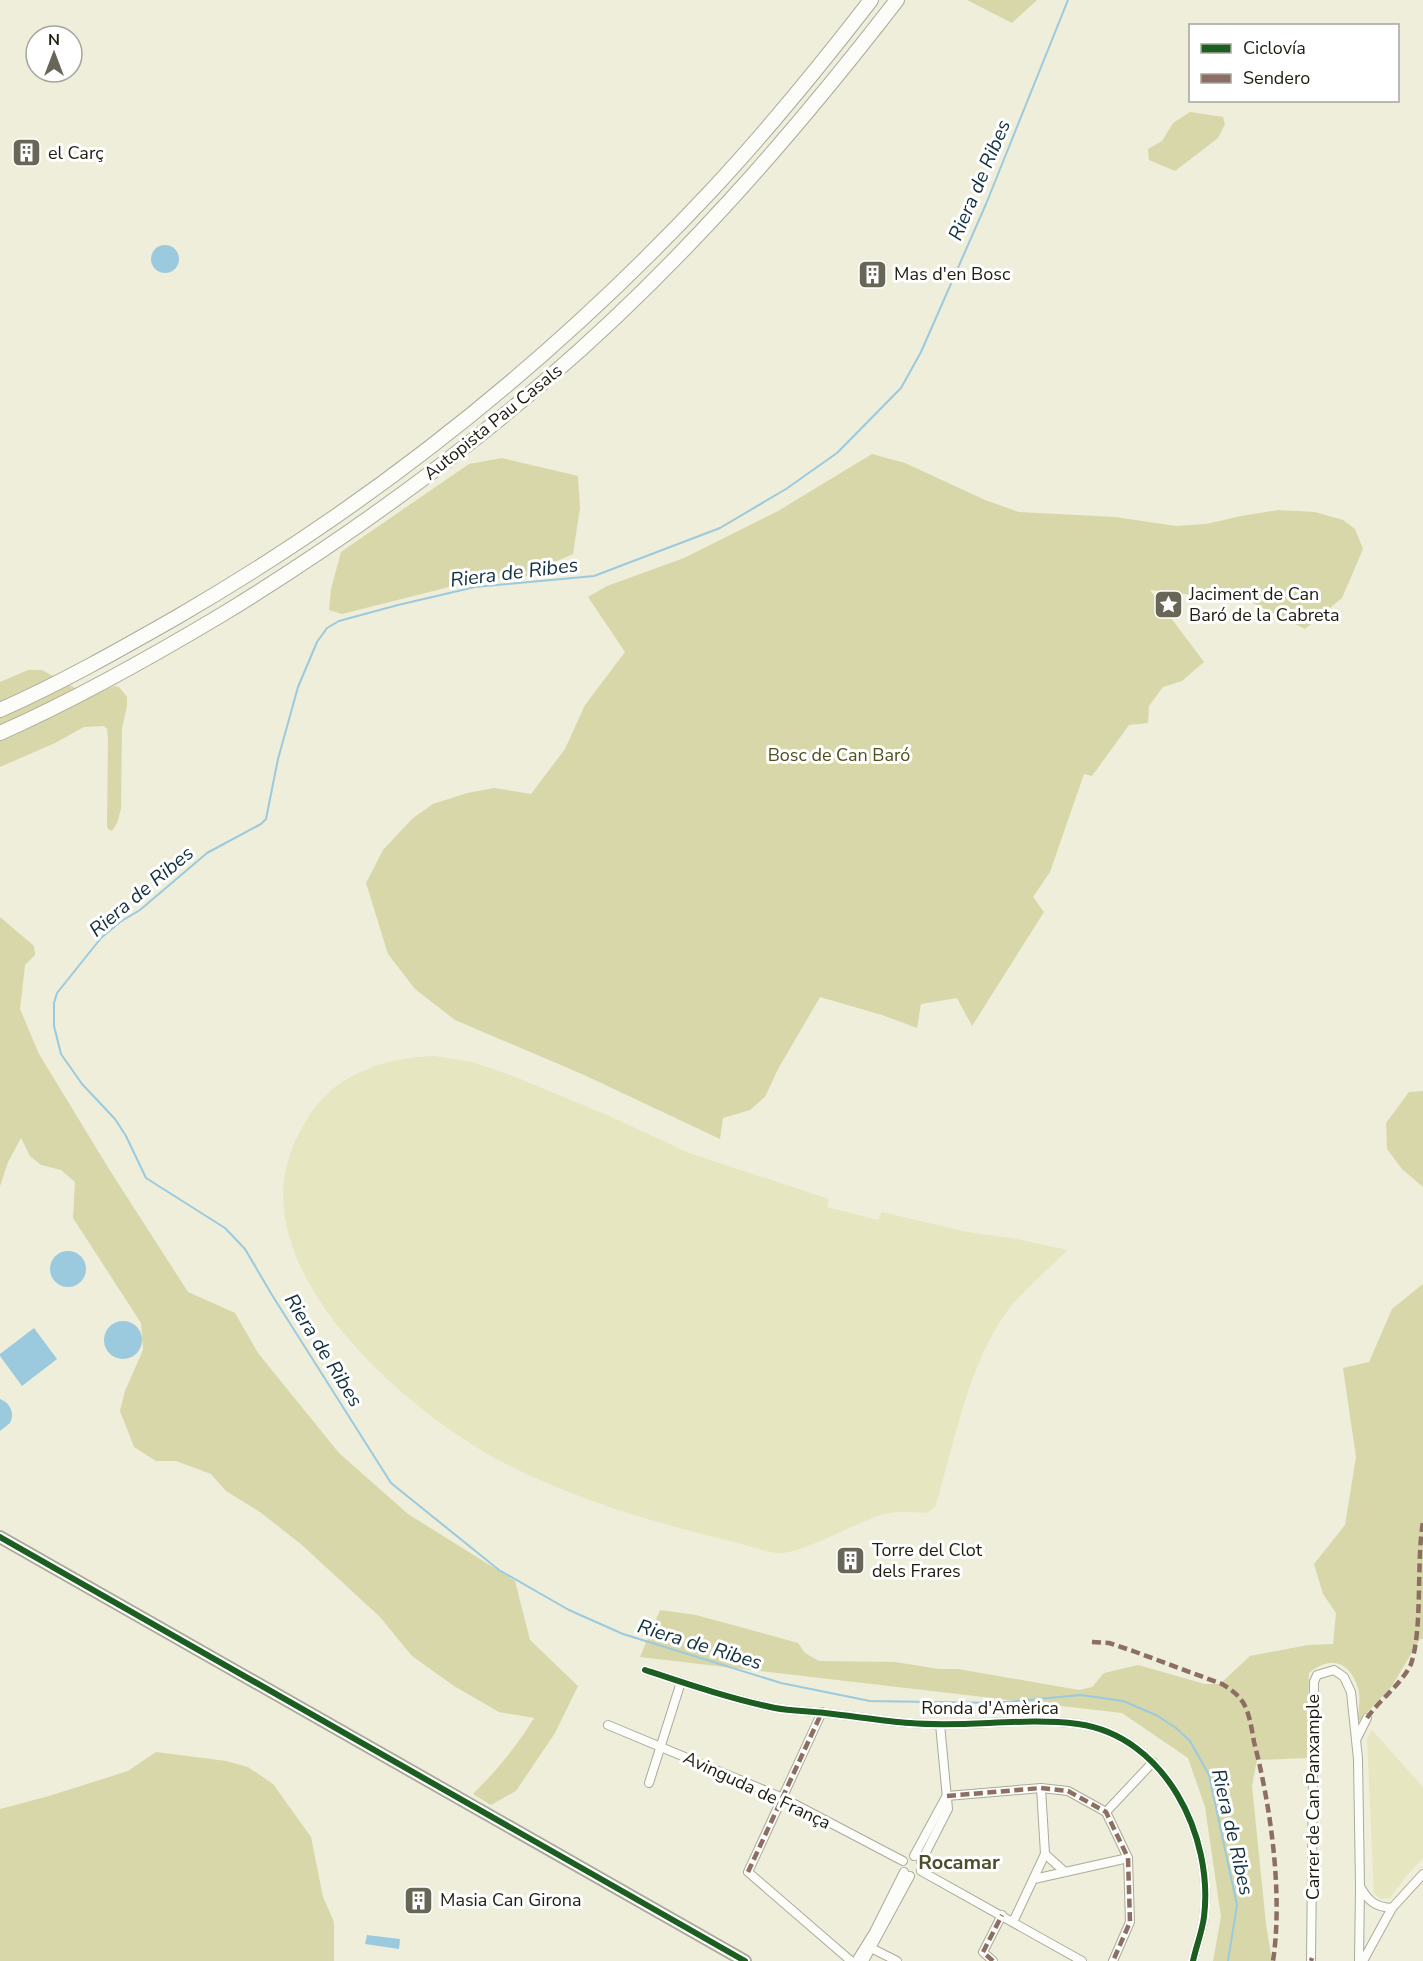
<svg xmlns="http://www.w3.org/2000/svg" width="1423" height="1961" font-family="'Nunito Sans',sans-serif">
	<rect width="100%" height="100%" fill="#eeeeda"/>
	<g fill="#e6e6c1">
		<path d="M 434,1056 L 472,1062 L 513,1076 L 607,1115 L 689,1153 L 829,1199 L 827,1207 L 878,1220 L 882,1212 L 967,1232 L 1017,1239 L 1067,1250 C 1046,1273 1018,1293 1001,1320 C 966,1374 954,1446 935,1507 L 927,1513 C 911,1512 896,1510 881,1515 C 848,1526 818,1546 784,1553 C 773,1555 750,1546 738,1543 C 663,1525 586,1503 516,1469 C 421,1423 265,1293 285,1174 C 288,1156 296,1137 306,1121 C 333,1074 383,1058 434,1056 Z"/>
		<polygon points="1372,1730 1423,1787 1423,1858 1406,1876 1390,1898 1380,1899 1374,1893 1367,1739"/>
	</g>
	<g fill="#d8d7aa">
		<polygon points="967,0 1037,0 1012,23"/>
		<polygon points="1190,112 1223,117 1225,124 1218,138 1175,171 1149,160 1148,149 1162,141 1173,123"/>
		<polygon points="872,454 905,463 985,500 1019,512 1115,517 1176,526 1206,524 1241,516 1278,510 1315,512 1343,520 1355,529 1363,549 1342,598 1305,629 1249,601 1150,590 1204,662 1182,681 1163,687 1149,706 1148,723 1129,725 1092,776 1084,774 1050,872 1033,897 1044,912 972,1026 957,998 921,1004 917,1028 882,1015 820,997 778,1069 765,1097 750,1110 723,1118 720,1139 582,1074 455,1020 415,989 388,954 366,883 383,850 413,818 433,804 467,793 494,788 531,794 565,749 585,705 625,652 588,597 607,586 684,558 778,511"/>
		<polygon points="502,458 578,476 580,508 573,554 543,567 525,577 477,580 342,614 329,610 331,589 341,552 469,464"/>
		<polygon points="28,670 42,670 77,689 101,692 114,686 119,687 127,697 127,706 122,728 121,809 117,823 112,831 108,829 107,824 108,739 107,729 104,726 84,727 55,743 0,767 0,682"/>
		<path d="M 0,917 L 34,946 L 35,955 L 25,965 L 20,1009 L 39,1054 L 109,1169 L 188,1292 L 235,1313 L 258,1353 L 339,1453 L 408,1514 L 515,1581 L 530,1640 L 578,1686 L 555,1733 L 516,1791 L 491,1805 L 473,1794 C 496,1771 518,1745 534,1718 L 499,1712 L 454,1686 L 412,1656 L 380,1617 L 302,1545 L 260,1512 L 226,1491 L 211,1474 L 176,1461 L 156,1461 L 134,1447 L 120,1411 L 125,1391 L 143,1350 L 141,1323 L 73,1218 L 75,1182 L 61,1170 L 41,1165 L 30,1156 L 21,1138 L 8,1162 L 0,1186 Z"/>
		<polygon points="1423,1091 1423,1187 1402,1169 1387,1149 1386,1123 1409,1092"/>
		<path d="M 1423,1284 L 1423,1639 L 1420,1639 L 1392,1686 L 1358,1722 C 1358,1712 1361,1698 1358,1688 C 1350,1661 1330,1655 1309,1673 L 1307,1758 L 1257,1760 L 1252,1786 L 1266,1924 L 1272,1961 L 1213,1961 L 1221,1917 L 1205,1807 L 1188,1758 L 1122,1713 L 640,1657 L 660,1610 L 696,1615 L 791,1641 L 798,1643 L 805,1653 L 819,1661 L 895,1662 L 939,1669 L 958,1669 L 1079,1690 L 1092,1687 L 1104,1673 L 1138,1665 L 1205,1684 L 1220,1684 L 1250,1656 L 1308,1645 L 1333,1644 L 1336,1613 L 1323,1594 L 1314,1564 L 1345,1525 L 1356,1457 L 1343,1368 L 1369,1362 L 1392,1309 Z"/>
		<polygon points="156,1752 226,1761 248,1767 273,1784 311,1837 323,1897 334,1922 334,1961 0,1961 0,1809 49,1796 128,1771"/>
	</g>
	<g fill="#9bcade">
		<circle cx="165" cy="259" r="14"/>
		<circle cx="68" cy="1269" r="18"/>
		<circle cx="123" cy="1340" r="19"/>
		<polygon points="34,1328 57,1359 22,1386 0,1356 0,1354"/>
		<path d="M 0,1399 C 10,1403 15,1413 10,1423 L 0,1431 Z"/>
		<polygon points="367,1935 400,1939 399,1949 365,1944"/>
	</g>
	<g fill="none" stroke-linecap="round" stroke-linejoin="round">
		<polyline stroke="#9bcade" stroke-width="2" points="1068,0 986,204 921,352 901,388 837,453 786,489 720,528 594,576 475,587 398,605 339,621 327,628 317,642 298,687 278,759 266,819 261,824 207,853 140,910 120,922 101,938 57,993 54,1003 54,1026 61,1054 82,1084 115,1119 126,1136 146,1178 225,1228 245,1249 272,1295 391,1483 499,1570 569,1610 623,1634 781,1683 870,1701 996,1703 1081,1695 1123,1701 1156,1715 1176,1728 1190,1741 1209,1775 1237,1905 1228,1961"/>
		<defs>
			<g id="street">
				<path d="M 645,1670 C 687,1684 731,1699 775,1708 C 791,1711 809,1711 825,1713 C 853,1716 882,1721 910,1723 C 966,1728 1022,1717 1078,1724 C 1165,1736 1214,1836 1204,1917 C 1202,1932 1196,1947 1193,1961"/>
				<polyline points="822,1712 748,1872 851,1961"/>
				<polyline points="608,1725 783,1798 903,1861"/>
				<polyline points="1356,1740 1367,1718"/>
				<polyline points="649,1783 681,1682"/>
				<polyline points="1041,1788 1045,1854 1065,1872"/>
				<polyline points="947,1796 1041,1788 1068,1791 1106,1812 1128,1858 1130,1922 1113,1961"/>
				<polyline points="1106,1812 1153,1762"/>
				<polyline points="914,1856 946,1797"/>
				<polyline points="921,1862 948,1809 940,1724"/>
				<polyline points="921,1871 1082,1961"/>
				<polyline points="1034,1879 1128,1858"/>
				<path d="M 1361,1888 C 1369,1902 1376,1907 1392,1908"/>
				<polyline points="1013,1922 1045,1854"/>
				<polyline points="867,1946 897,1961"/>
				<polyline points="856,1961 874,1932 904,1872"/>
				<polyline points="864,1961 910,1876"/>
				<polyline points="993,1961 983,1952 1002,1915"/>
				<polyline points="1311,1961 1314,1682 1317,1675 1334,1670 1344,1677 1351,1692 1358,1759 1360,1887 1359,1961"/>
				<polyline points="1363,1961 1392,1908 1423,1874"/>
			</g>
			<polyline id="secondary" points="0,1537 745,1961"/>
			<g id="highway">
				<path d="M 0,710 C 61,683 119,650 177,617 C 374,503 554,359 710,192 C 767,131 820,66 871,0"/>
				<path d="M 0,733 C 77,699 151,657 223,614 C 337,544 445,467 546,380 C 677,268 792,136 897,0"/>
			</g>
		</defs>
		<use href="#street" stroke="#abab9c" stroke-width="10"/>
		<use href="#secondary" stroke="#abab9c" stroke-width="14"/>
		<use href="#highway" stroke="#abab9c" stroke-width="16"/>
		<use href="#street" stroke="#fcfcf9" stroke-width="8"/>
		<use href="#secondary" stroke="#fcfcf9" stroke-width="10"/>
		<use href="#highway" stroke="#fcfcf9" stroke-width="14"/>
		<g stroke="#8d6e63" stroke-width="4.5" stroke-dasharray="9 4.5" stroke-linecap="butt">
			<path d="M 1092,1642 L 1109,1643 L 1133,1651 L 1222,1684 C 1232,1690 1240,1696 1245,1706 C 1250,1716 1252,1731 1254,1742 C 1271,1807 1283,1895 1273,1961"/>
			<path d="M 1367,1718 C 1380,1699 1401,1685 1411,1664 C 1423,1628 1416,1563 1423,1522"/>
			<polyline points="947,1796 1041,1788 1068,1791 1106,1812 1128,1858 1130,1922 1113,1961"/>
			<polyline points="748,1872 822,1712"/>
			<polyline points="993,1961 983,1952 1002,1915"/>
			<polyline points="1311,1961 1312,1958"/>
		</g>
		<defs>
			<g id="cycleway">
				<polyline points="0,1537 745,1961"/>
				<path d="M 645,1670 C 687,1684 731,1699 775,1708 C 791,1711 809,1711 825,1713 C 853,1716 882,1721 910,1723 C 966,1728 1022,1717 1078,1724 C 1165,1736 1214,1836 1204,1917 C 1202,1932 1196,1947 1193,1961"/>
			</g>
		</defs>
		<use href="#cycleway" stroke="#fff" stroke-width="10"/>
		<use href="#cycleway" stroke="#1b5e20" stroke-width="6"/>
	</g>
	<defs>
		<symbol id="building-square" viewBox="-11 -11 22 22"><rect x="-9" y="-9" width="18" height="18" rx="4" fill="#676657" stroke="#fff"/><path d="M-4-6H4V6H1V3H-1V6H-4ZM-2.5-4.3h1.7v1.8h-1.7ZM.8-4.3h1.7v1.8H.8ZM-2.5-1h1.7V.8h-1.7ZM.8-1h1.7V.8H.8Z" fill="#fff"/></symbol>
		<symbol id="sight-square" viewBox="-11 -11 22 22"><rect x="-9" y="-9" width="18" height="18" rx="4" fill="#676657" stroke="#fff"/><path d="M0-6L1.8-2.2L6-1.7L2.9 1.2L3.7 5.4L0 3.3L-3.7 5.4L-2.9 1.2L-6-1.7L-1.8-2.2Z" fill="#fff"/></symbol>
	</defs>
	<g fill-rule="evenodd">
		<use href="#building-square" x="10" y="136" width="33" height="33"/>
		<use href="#building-square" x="856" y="258" width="33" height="33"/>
		<use href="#sight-square" x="1152" y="588" width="33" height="33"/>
		<use href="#building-square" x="834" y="1544" width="33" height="33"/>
		<use href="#building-square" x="402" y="1884" width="33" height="33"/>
	</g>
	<g text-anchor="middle" stroke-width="6" stroke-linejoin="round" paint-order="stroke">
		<g font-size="18" fill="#1e1d10" stroke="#fff" text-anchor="start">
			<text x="48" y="159">el Carç</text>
			<text x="894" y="280">Mas d'en Bosc</text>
			<text x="1189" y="600">Jaciment de Can<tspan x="1189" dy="21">Baró de la Cabreta</tspan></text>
			<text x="872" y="1556">Torre del Clot<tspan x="872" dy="21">dels Frares</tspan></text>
			<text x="440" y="1906">Masia Can Girona</text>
		</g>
		<g font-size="18" fill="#1e1d10" stroke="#fff">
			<text transform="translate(493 422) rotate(-39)" y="6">Autopista Pau Casals</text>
			<text x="990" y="1714">Ronda d'Amèrica</text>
			<text transform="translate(757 1790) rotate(25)" y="6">Avinguda de França</text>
			<text transform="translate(1313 1797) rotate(-90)" y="6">Carrer de Can Panxample</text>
		</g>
		<g font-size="18" fill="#4f4e1c" stroke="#fff">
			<text x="839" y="761">Bosc de Can Baró</text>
		</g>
		<g font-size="20" font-style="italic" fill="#113141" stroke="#fff">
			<text transform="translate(979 180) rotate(-67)" y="7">Riera de Ribes</text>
			<text transform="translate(514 572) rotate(-7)" y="7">Riera de Ribes</text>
			<text transform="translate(141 891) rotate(-40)" y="7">Riera de Ribes</text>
			<text transform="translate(324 1350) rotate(58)" y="7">Riera de Ribes</text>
			<text transform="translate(700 1644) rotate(17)" y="7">Riera de Ribes</text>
			<text transform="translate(1233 1832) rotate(77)" y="7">Riera de Ribes</text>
		</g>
		<g font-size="20" font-weight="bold" fill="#4e4e2f" stroke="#fff">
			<text x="959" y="1869">Rocamar</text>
		</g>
	</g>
	<rect x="1189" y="24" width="210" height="78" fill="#ffffff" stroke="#a5a59f" stroke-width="1.5"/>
	<rect x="1201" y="44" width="30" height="9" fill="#1b5e20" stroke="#a5a59f" stroke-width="1.5"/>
	<text x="1243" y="54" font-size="18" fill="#1e1d10">Ciclovía</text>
	<rect x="1201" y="74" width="30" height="9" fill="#8d6e63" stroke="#a5a59f" stroke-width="1.5"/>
	<text x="1243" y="84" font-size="18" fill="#1e1d10">Sendero</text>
	<g transform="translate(54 54)"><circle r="28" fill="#ffffff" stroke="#a5a59f" stroke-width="1.5"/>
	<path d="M0-4.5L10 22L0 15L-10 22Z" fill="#676657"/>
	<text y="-9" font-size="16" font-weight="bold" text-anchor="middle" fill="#1e1d10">N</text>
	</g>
</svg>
